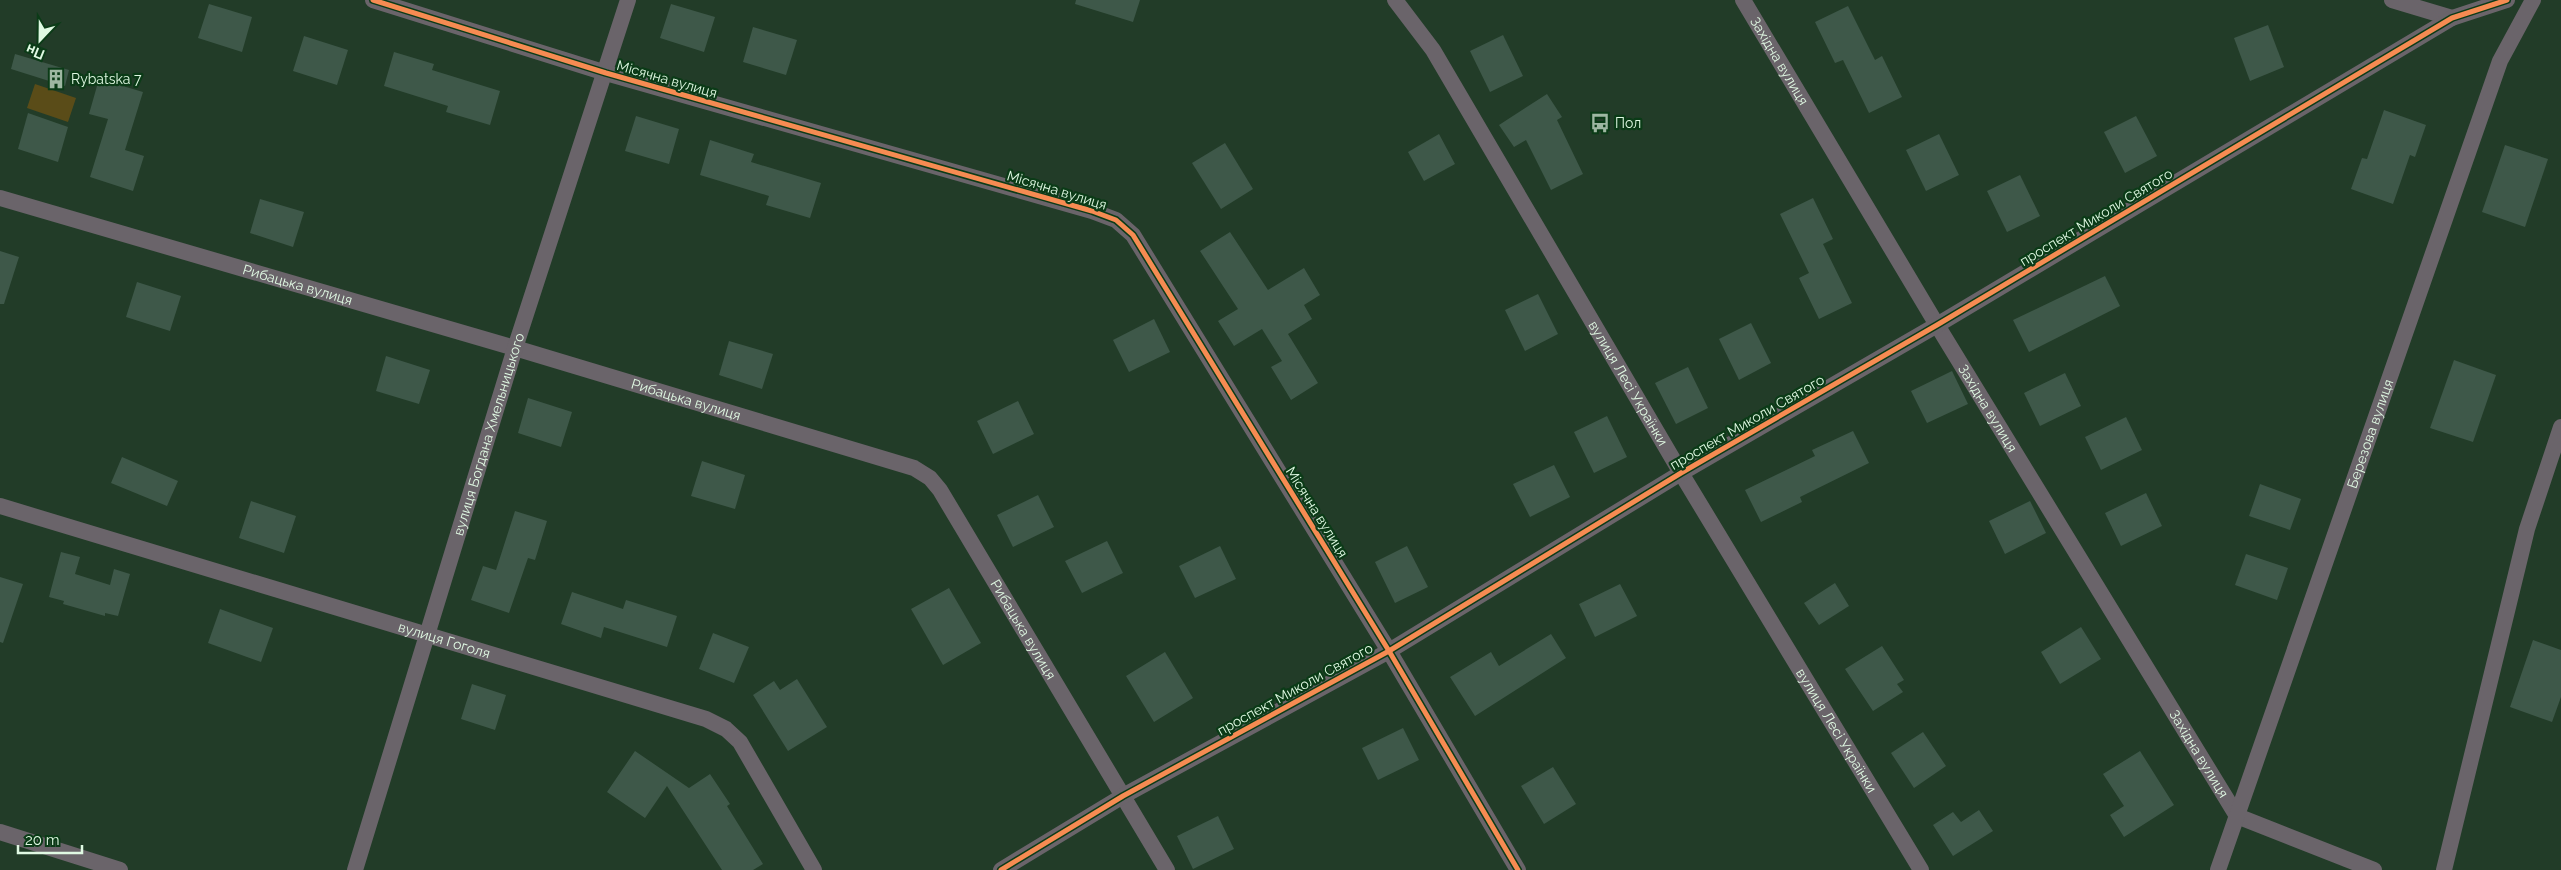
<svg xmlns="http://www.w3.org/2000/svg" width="2561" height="870" font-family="Raleway,sans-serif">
	<rect width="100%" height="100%" fill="#223c28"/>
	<polygon fill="#5a4c18" points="35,84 76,98 68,122 27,108"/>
	<g fill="#3e5849">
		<polygon points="1076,0 1140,0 1133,22 1075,4"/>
		<polygon points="209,4 252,17 242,52 198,38"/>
		<polygon points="671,4 715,17 704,52 660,38"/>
		<polygon points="1848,6 1875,60 1882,56 1902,97 1869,113 1843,60 1835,63 1815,22"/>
		<polygon points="2268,25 2284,67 2250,81 2234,38"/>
		<polygon points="753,27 797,40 786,75 743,62"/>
		<polygon points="1503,35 1523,76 1490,92 1470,51"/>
		<polygon points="304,36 348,50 337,85 293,71"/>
		<polygon points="394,52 434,64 432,70 500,91 490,125 446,112 448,106 384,86"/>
		<polygon points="15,54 69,70 65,86 11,69"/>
		<polygon points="99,79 143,92 125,150 144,156 133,191 90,177 108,119 89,114"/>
		<polygon points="1547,94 1562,117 1557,120 1583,174 1551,190 1526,140 1514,147 1499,125"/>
		<polygon points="2384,110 2426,125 2415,157 2410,155 2393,204 2351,189 2362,158 2367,159"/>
		<polygon points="28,113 68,127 58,162 18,149"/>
		<polygon points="636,116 679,129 669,164 625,151"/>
		<polygon points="2136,116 2157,156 2125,173 2104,132"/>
		<polygon points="1439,134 1455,164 1424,181 1408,152"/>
		<polygon points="1939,134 1959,175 1926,191 1906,150"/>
		<polygon points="710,140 754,154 751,162 821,183 810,218 766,205 769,196 700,175"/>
		<polygon points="1225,143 1253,189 1221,209 1192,163"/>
		<polygon points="2505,145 2548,159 2525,227 2482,212"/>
		<polygon points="2020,175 2040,216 2007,232 1987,191"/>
		<polygon points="1813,198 1833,239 1823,244 1852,303 1819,319 1799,278 1809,273 1780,214"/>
		<polygon points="260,199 304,212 293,247 250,233"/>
		<polygon points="1230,232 1268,290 1304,268 1320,295 1304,305 1312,319 1288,334 1318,383 1291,400 1271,367 1282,361 1262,329 1234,346 1218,321 1238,309 1200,251"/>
		<polygon points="0,251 19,257 4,304 0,304"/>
		<polygon points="2105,276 2120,306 2029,352 2013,320"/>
		<polygon points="137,282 181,296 170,331 126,317"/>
		<polygon points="1538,294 1558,334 1525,351 1505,310"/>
		<polygon points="1154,319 1170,352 1129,372 1113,340"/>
		<polygon points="1751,323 1771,363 1739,380 1719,339"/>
		<polygon points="729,341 773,354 762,389 719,375"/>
		<polygon points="386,356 430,370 419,404 376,391"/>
		<polygon points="2454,360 2496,375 2473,442 2430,428"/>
		<polygon points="1688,367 1708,408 1676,424 1655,383"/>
		<polygon points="1952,371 1968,404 1927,423 1911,391"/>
		<polygon points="2065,373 2081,406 2040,426 2024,393"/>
		<polygon points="528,398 572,412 561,447 518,433"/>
		<polygon points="1018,401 1034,434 993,454 977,421"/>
		<polygon points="1607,416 1627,457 1594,473 1574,432"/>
		<polygon points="2126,417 2142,450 2101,470 2085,437"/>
		<polygon points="1853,431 1869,463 1800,497 1802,502 1761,522 1745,490 1815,456 1812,450"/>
		<polygon points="122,457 178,481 167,506 111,483"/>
		<polygon points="702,461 745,475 735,509 691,496"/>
		<polygon points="1554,465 1570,497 1530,517 1513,484"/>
		<polygon points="2260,484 2301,499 2290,530 2249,516"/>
		<polygon points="2146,493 2162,526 2121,546 2105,513"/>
		<polygon points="1038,495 1054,527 1013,547 997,515"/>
		<polygon points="251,501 296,516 284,553 239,538"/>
		<polygon points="2030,501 2046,533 2005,554 1989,521"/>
		<polygon points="515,511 547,521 535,560 528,558 509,613 471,600 483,566 496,570"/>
		<polygon points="1107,541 1123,573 1082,593 1065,561"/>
		<polygon points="1220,546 1236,579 1195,598 1179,566"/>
		<polygon points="1407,546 1428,587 1395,603 1375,562"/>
		<polygon points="61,552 80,557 75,574 110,585 114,569 130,574 118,616 105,613 105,616 63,604 64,601 49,597"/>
		<polygon points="2246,554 2288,568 2277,600 2235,585"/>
		<polygon points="0,577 23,584 3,643 0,642"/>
		<polygon points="1835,583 1849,606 1819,625 1804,603"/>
		<polygon points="1620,584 1637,616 1595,637 1579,604"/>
		<polygon points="949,588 981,643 943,665 911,609"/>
		<polygon points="572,592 623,609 626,600 677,616 667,647 604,627 601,638 561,624"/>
		<polygon points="220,609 273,628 261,662 208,643"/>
		<polygon points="2081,627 2101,659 2060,684 2041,652"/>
		<polygon points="713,633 749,647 734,683 699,669"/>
		<polygon points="1551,634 1566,658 1475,716 1450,677 1491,652 1499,666"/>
		<polygon points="2533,640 2561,650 2561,697 2552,722 2510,707"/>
		<polygon points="1882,646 1904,680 1897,684 1903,692 1873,711 1845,669"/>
		<polygon points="1165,652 1193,698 1154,722 1126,676"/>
		<polygon points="797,679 827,727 788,751 753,695 774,681 780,690"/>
		<polygon points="472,684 506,695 495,730 461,719"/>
		<polygon points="1403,728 1419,760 1378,780 1362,748"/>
		<polygon points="1923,732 1946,766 1914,788 1891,753"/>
		<polygon points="635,751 689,788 710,774 730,804 727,806 763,864 753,870 722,870 667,786 645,818 607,792"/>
		<polygon points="2140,751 2174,805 2124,837 2110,815 2124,806 2103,774"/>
		<polygon points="1553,767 1576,804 1544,824 1521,786"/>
		<polygon points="1979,810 1993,831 1953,856 1933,825 1953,812 1961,822"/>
		<polygon points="1218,816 1234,849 1193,869 1177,836"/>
	</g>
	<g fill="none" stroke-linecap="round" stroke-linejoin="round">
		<g stroke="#6a646a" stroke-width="16">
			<polyline points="373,0 606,73 1092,211 1116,220 1133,235 1389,651 1518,870"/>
			<path id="s1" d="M 1395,0 L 1433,50 L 1681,473 L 1921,870"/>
			<path id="s2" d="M 1743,0 L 1937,325 L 2237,816 L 2374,870"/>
			<polyline points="2392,0 2452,18"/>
			<path id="s3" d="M 0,198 L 515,348 L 914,468 L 930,478 L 940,490 L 1167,870"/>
			<path id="s4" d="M 0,506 L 706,719 L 726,729 L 740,742 L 814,870"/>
			<polyline points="0,832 120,870"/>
			<path id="s5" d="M 355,870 L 515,348 L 628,0"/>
			<polyline points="1001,870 1123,796 1389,651 1681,473 1937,325 2452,18 2507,0"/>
			<path id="s6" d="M 2218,870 L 2500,61 L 2533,0"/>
			<polyline points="2444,870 2527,529 2561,427"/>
		</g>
		<defs>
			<g id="cycleway">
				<polyline points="373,0 606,73 1092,211 1116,220 1133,235 1389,651 1518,870"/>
				<polyline points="1001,870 1123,796 1389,651 1681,473 1937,325 2452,18 2507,0"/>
			</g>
		</defs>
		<use href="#cycleway" stroke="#0b3b17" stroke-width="8"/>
		<use href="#cycleway" stroke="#f68b52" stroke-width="5"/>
	</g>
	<defs>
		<symbol id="building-bare" viewBox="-9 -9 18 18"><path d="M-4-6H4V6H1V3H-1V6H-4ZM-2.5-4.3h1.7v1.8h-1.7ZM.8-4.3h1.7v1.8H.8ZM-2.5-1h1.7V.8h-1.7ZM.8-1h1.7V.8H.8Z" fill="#9eb7a2" stroke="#0b3b17" stroke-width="2.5" paint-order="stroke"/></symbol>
		<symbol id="bus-bare" viewBox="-9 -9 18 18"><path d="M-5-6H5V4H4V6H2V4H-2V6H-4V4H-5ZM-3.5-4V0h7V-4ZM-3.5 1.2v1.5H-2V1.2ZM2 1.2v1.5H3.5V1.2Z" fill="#9eb7a2" stroke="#0b3b17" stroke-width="2.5" paint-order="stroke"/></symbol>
	</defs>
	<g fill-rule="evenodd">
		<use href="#building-bare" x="42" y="65" width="28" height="28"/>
		<use href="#bus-bare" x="1586" y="109" width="28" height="28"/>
	</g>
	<g text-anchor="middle" stroke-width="4.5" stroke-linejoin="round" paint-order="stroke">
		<g font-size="14" fill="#e0f9e3" stroke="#0b3b17">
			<text dy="5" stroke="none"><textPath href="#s2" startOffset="71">Західна вулиця</textPath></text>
			<text transform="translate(667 79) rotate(16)" y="5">Місячна вулиця</text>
			<text transform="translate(1057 190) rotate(17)" y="5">Місячна вулиця</text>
			<text transform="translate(2096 217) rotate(-31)" y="5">проспект Миколи Святого</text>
			<text dy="5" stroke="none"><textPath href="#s3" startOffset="310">Рибацька вулиця</textPath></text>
			<text dy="5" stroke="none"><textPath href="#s1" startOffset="449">вулиця Лесі Українки</textPath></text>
			<text dy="5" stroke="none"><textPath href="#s3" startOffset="715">Рибацька вулиця</textPath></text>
			<text dy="5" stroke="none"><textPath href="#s2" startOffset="476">Західна вулиця</textPath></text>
			<text transform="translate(1747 422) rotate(-30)" y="5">проспект Миколи Святого</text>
			<text dy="5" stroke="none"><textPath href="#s6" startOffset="462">Березова вулиця</textPath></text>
			<text dy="5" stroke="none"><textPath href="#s5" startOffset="456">вулиця Богдана Хмельницького</textPath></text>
			<text transform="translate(1317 512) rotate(58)" y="5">Місячна вулиця</text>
			<text dy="5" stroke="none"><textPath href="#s3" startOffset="1150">Рибацька вулиця</textPath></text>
			<text dy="5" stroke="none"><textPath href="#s4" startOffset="464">вулиця Гоголя</textPath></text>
			<text transform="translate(1295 689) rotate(-29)" y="5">проспект Миколи Святого</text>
			<text dy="5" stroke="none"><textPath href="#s1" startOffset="854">вулиця Лесі Українки</textPath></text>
			<text dy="5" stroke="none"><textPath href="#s2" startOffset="881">Західна вулиця</textPath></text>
		</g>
		<g font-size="14" fill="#e0f9e3" stroke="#0b3b17" text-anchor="start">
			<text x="71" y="84">Rybatska 7</text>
			<text x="1615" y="128">Пол</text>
		</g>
	</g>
	<g transform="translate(40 40) rotate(202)" stroke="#0b3b17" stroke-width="4" paint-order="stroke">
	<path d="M0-4L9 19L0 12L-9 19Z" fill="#e0f9e3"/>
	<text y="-8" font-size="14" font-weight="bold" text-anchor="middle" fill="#e0f9e3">Пн</text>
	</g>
	<path d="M18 845v8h64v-8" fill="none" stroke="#e0f9e3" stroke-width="2.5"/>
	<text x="25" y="845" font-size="15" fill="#e0f9e3" stroke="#0b3b17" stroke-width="4" paint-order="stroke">20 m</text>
</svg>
